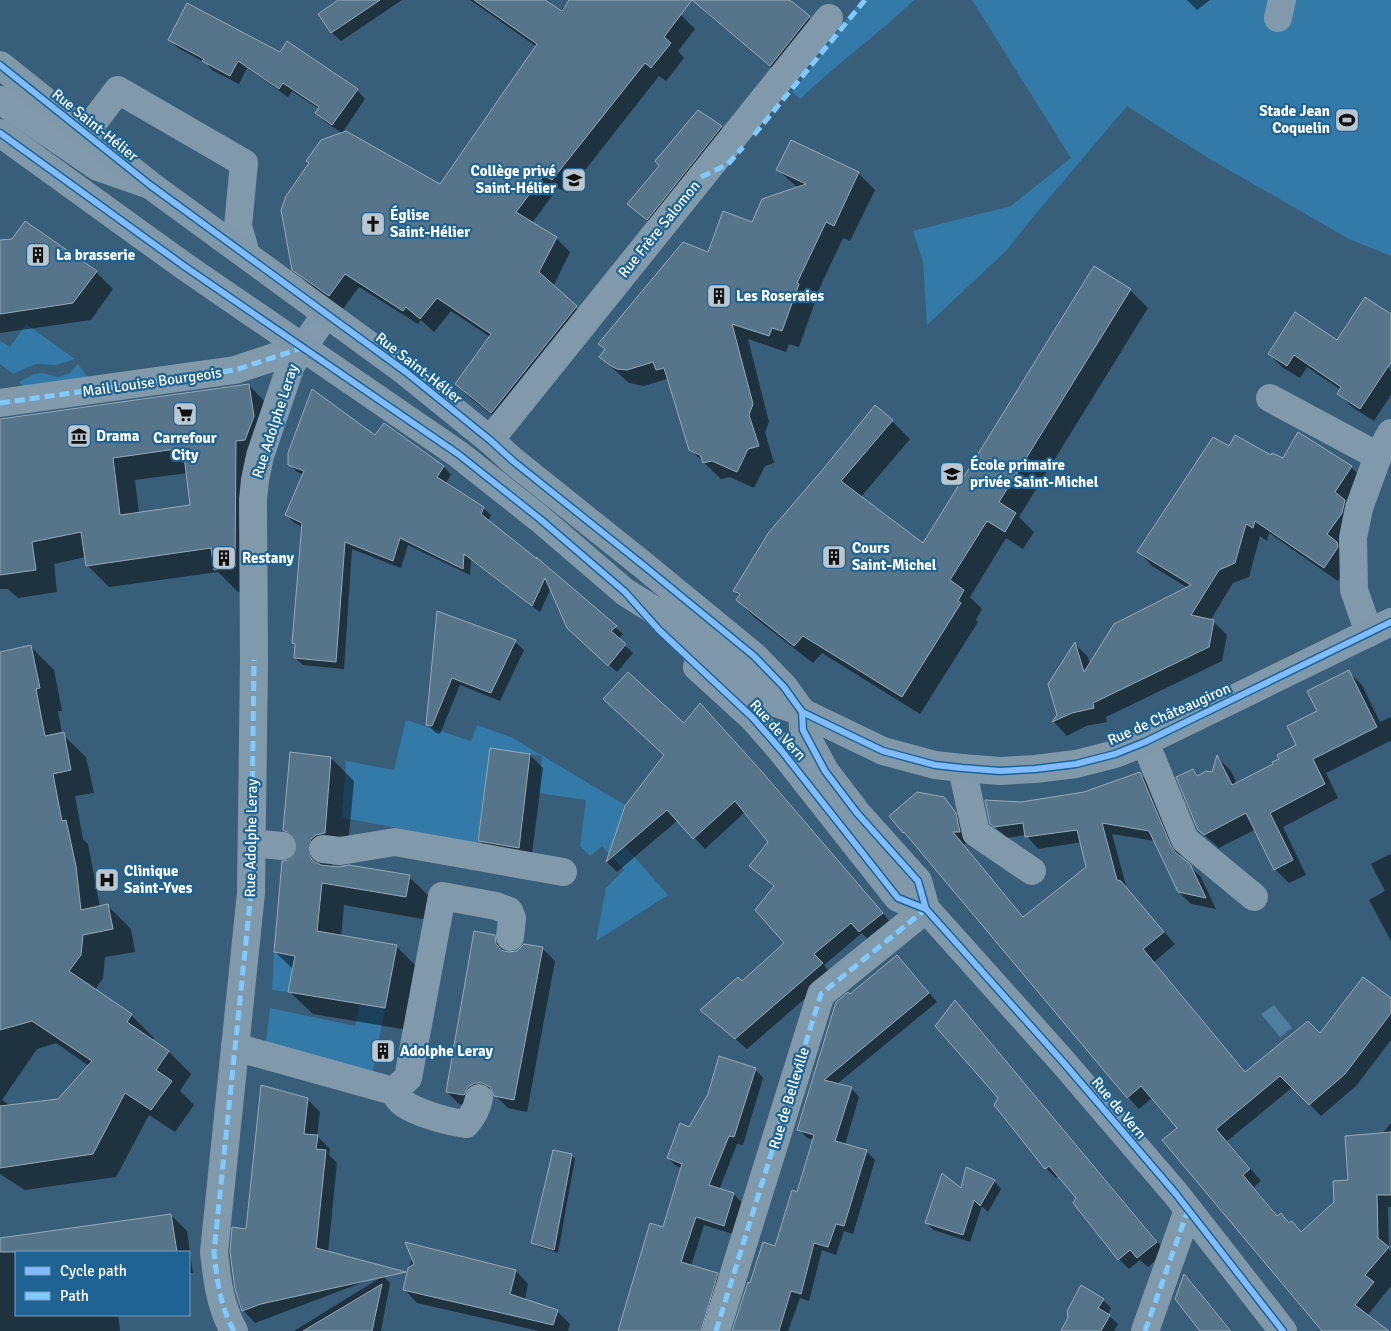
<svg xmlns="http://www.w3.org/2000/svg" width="1391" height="1331" font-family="Signika,sans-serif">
	<rect width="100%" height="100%" fill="#395e79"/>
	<g fill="#337aa9">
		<path d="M 861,0 L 914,0 C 878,35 836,64 800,99 L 793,92 Z"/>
		<polygon points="972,0 1391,0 1391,256 1349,239 1208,158 1127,106 1033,217 1007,250 927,325 923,262 913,231 1011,206 1071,158"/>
		<polygon points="26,324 75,359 56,365 35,364 13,374 0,364 0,341 10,347"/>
		<polygon points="78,364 92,383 29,392 19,382 34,374 42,373 58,377 70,373"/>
		<polygon points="406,720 471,741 477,725 511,737 625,805 615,835 668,895 596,941 606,888 624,870 602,846 590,856 580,846 586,800 539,793 542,756 490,748 477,843 344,818 342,816 346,761 394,770"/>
		<polygon points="274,952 295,956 288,992 272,990"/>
		<polygon points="360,1004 385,1008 373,1071 266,1042 270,1008 355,1026"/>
	</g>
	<polygon fill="#4f7e9e" points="1274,1005 1292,1028 1280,1037 1261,1014"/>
	<g fill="#0007" fill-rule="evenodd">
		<polygon points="341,0 402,0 341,41 332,33 320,14"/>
		<polygon points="470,0 542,0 560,11 569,0 660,0 681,15 695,29 678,51 684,58 666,81 659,76 567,193 558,188 532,223 556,238 570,252 553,287 590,321 506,426 470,398 456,384 490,337 451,311 434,332 421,320 418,324 359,287 343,309 308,284 294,269 440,185 537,47"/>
		<polygon points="698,0 792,0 791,2 823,30 784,78 709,15 696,2"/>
		<polygon points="1187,0 1210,0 1197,10"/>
		<polygon points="170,40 280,53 357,90 365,99 342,133 325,122 316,113 319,109 292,91 288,97 247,68 239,84 212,70 206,63 178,48"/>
		<polygon points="698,111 721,127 734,140 660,232 628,204 660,166"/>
		<polygon points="778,170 858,173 875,190 850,241 843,238 814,300 815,302 799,347 789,344 786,352 748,339 769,422 765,432 774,463 765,466 754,488 730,477 721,479 690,449 670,382 667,379 644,386 629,383 600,357 606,350 600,344 709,253 753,223 798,188"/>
		<polygon points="0,242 96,272 113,289 91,320 0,333"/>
		<polygon points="1130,290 1148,308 1019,517 1034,532 1023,549 1006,538 970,597 982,609 976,620 978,622 920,714 822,653 813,663 755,618 737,600 740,597 734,591 892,421 910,439 860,498 923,545"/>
		<polygon points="1336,341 1388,367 1391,371 1391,395 1374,421 1352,407 1339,394 1341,390 1307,367 1300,378 1282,367 1269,354"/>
		<path d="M 249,385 L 271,408 L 257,589 L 238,592 L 218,572 L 109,587 L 87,565 L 86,557 L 54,564 L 57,592 L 18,598 L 8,589 L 0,589 L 0,420 ZM 187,473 L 192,506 L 139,514 L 135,480 Z"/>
		<polygon points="384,425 444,467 451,475 445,484 483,508 491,515 488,522 623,634 618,639 633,653 617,672 576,636 551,588 540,612 471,560 470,575 408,545 401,568 352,549 344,669 303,665 295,658 296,645 294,643 303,527 294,523 287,515 304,475 297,472 289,464 375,437"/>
		<polygon points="1230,447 1284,460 1351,467 1365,481 1351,562 1338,581 1269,533 1267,541 1260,536 1249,577 1233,583 1210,621 1213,621 1227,635 1222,661 1106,717 1107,722 1086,726 1067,736 1054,722 1059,715 1075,644 1088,657 1090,664 1188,588 1152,566 1139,552"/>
		<polygon points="438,613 515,642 524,650 500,701 460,685 440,734 436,733 427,724"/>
		<path d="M 31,647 L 54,670 L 62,711 L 58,711 L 62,734 L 86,757 L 94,793 L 75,796 L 83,839 L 88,844 L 100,907 L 108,906 L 131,929 L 135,952 L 105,957 L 103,978 L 95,990 L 131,1015 L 154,1038 L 152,1040 L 169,1052 L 191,1074 L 180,1091 L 194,1105 L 175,1132 L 149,1115 L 116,1177 L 25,1190 L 0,1174 L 0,653 ZM 56,1043 L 89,1066 L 59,1100 L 11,1106 L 2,1100 L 37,1049 Z"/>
		<polygon points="1348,671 1362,685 1380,722 1391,717 1391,743 1390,741 1326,773 1338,798 1283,827 1306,875 1289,883 1275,869 1256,829 1219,848 1199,830 1193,770 1199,776 1213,774 1218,758 1231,771 1237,784 1275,764 1298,745 1319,712"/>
		<polygon points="711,715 775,786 892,924 870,942 862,933 824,965 832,975 747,1049 702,1010 742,982 785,943 774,887 750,866 769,842 745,812 705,849 678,820 617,872 607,862 626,807 665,755 684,725"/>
		<polygon points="530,755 543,768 531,861 492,854 479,840"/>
		<polygon points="331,758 354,781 347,856 333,862 331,867 409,877 432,899 428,920 344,905 341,936 396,946 419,969 408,1030 313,1014 290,992 294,970 275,952 289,861 295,856 299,847 298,844 284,830"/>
		<polygon points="1140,774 1152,785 1182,859 1201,877 1216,909 1191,904 1179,892 1155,841 1112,834 1127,889 1175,944 1154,962 1246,1073 1391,1000 1391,1040 1356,1086 1321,1116 1293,1087 1227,1141 1261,1181 1254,1187 1278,1217 1290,1224 1292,1222 1302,1233 1336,1203 1382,1134 1391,1123 1391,1207 1388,1207 1389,1250 1391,1251 1391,1286 1367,1316 1387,1331 1325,1331 1178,1128 1152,1098 1139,1109 1128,1097 891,816 943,798 967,826 971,843 963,844 1024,918 1088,867 1082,842 1038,849 1026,835 1007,838 991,823 1021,803 1085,793"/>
		<polygon points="1390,854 1391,856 1391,941 1369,900 1385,891 1371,864"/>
		<polygon points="494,936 506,948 507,954 542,948 555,961 527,1112 508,1108 495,1095 487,1095 476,1107 459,1104 447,1092"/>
		<polygon points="905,965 937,1002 837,1084 851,1088 859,1097 845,1145 867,1152 875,1160 853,1234 844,1231 836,1255 822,1250 809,1301 800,1298 788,1331 734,1331 751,1285 776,1247 798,1193 814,1140 807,1138 799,1129 850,996"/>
		<polygon points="965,1012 1166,1252 1148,1267 1140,1260 1129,1269 1119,1259 1074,1203 1077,1197 1059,1176 1056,1178 1046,1168 999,1097"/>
		<polygon points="755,1069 763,1078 743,1145 737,1144 719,1190 734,1194 742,1203 733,1234 704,1225 691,1266 717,1274 725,1282 710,1331 619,1331 664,1229 682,1168 676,1166 668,1158 690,1129"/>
		<polygon points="307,1099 320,1112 317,1136 330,1149 329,1155 337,1163 328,1253 382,1275 255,1323 243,1310 247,1230"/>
		<polygon points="571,1155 575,1159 558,1253 537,1246 533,1242"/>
		<polygon points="994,1181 1001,1189 988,1212 982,1206 970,1242 934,1230 926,1223 962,1191"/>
		<polygon points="171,1215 187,1231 193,1273 189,1273 189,1252 16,1252 16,1315 118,1315 120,1331 0,1331 0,1240"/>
		<polygon points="414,1246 516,1271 528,1284 525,1300 557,1311 570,1324 568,1331 539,1331 417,1303 405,1290"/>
		<polygon points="383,1276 390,1283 381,1331 294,1331"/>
		<polygon points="1185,1276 1192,1284 1232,1331 1202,1331"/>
		<polygon points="1103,1300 1111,1308 1108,1315 1118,1324 1114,1331 1072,1331"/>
	</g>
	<g fill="#57758a" stroke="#96aab9" fill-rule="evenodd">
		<polygon points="338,0 380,0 331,33 318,14"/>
		<polygon points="474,0 545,0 562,11 569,0 692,0 664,37 671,43 651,68 645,63 552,180 544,175 516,212 557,237 539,272 577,306 491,413 455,384 491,334 437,298 420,319 406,307 403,311 345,274 329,296 292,270 281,210 286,196 309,163 306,161 321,140 346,131 440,184 537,44"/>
		<polygon points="692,0 790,0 810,16 770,66"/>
		<polygon points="187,3 280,52 287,41 358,89 332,125 315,113 319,107 283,83 279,89 238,61 230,76 202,61 204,59 168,40"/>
		<polygon points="698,110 722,126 647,220 627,204 659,166 655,161"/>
		<polygon points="791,140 859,172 834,226 826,222 797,283 799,284 782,331 772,328 769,336 732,324 753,404 749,415 759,446 748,449 737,472 712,461 703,463 700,455 689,450 664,368 656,370 653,362 627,370 617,369 611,366 599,357 605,349 598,344 683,242 708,252 723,211 752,222 762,199 806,184 776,170"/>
		<polygon points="25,221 97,271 73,303 0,314 0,240 12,239"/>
		<polygon points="1094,266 1131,289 999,502 1016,513 1005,532 987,521 950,580 964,590 958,601 961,603 902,697 803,636 794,646 736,600 740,594 733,591 769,532 824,468 875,405 893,420 841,481 923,543"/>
		<polygon points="1365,297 1391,314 1391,362 1360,409 1337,394 1341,387 1294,355 1287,366 1268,354 1295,312 1337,340"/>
		<path d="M 249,384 L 254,416 L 245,440 L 236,441 L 235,567 L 214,570 L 211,548 L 86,566 L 81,532 L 32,542 L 36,570 L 0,575 L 0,419 ZM 183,448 L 190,505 L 120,515 L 113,458 Z"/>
		<polygon points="312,389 375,435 384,423 444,466 437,477 484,507 481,514 537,559 536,557 617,626 611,631 626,644 608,666 567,628 545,578 532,606 464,554 463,569 400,538 393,561 345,542 336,662 294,658 295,644 292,643 302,523 285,515 304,471 288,465 288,453"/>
		<polygon points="1298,432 1352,466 1335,492 1345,500 1342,513 1327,534 1337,542 1338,547 1324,568 1255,521 1253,528 1246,524 1235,563 1219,570 1191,615 1214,620 1209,647 1093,703 1094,708 1072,713 1052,722 1057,715 1048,684 1075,642 1084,672 1114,624 1191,585 1137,552 1213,437 1229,446 1235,435 1271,455 1272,453 1283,458"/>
		<polygon points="437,611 516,640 491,693 452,678 432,726 426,725"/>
		<polygon points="31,645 40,688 36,689 45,736 64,732 71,770 53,774 62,821 66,820 76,866 81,910 108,904 113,929 83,935 81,955 69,971 132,1014 127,1022 169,1051 156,1070 172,1081 151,1110 125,1093 93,1154 0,1168 0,1106 58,1099 92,1061 32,1021 0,1030 0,652"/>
		<polygon points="1349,670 1377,727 1313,759 1325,784 1270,813 1293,860 1274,870 1246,813 1204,835 1198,830 1176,777 1193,769 1197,776 1206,771 1212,772 1217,755 1232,785 1273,764 1272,762 1279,759 1277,755 1296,745 1287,726 1317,711 1307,691"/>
		<polygon points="628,672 684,723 700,703 764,774 883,913 859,932 851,923 814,954 823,963 735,1039 700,1010 738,977 742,981 784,943 755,910 774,886 749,866 768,842 735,801 693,839 667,810 606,862 625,806 664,755 603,699"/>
		<polygon points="490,748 530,754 519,848 478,841"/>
		<polygon points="290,752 331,757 325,833 316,835 311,839 308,847 309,855 313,861 321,865 338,867 349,865 410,875 406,897 322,883 317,931 397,945 385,1008 288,992 295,956 274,952 282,861 289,860 294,855 298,847 296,840 291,834 283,830"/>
		<polygon points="1140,772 1171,846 1175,852 1190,864 1206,898 1178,892 1149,831 1102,823 1117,880 1121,881 1164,932 1143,949 1245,1072 1308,1021 1320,1033 1363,977 1391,998 1391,1013 1345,1074 1309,1105 1280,1076 1216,1129 1250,1169 1243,1175 1277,1216 1281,1213 1289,1223 1292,1221 1301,1232 1334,1202 1333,1181 1348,1180 1345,1136 1391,1132 1391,1195 1377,1195 1378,1238 1389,1247 1365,1275 1374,1282 1355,1305 1389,1331 1322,1331 1162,1140 1177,1128 1141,1086 1127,1098 904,832 903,833 889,816 917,792 944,797 956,813 960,832 953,832 1023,917 1086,867 1077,830 1025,837 1023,823 994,827 990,824 985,800 1021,802 1084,792"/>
		<polygon points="474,931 495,935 496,944 501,950 508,952 517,951 524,944 543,947 514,1100 494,1096 490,1087 482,1083 475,1083 468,1087 464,1095 446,1092"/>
		<polygon points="897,955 929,993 824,1080 852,1087 835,1141 867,1150 844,1226 836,1224 828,1247 814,1243 801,1294 791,1291 779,1331 732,1331 748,1282 750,1283 763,1242 775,1246 792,1190 797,1192 814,1135 797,1130 836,1002 848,992 850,994"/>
		<polygon points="955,1000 1157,1242 1137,1258 1130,1250 1118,1260 1073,1203 1076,1198 1049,1166 1045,1169 994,1105 998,1098 935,1026"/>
		<polygon points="719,1056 756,1068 734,1137 729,1136 709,1185 734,1193 724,1226 696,1217 681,1262 718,1273 701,1331 618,1331 650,1223 663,1227 682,1164 667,1158 680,1123 689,1127 708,1094"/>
		<polygon points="261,1085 308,1098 304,1134 318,1135 316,1149 326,1150 316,1248 406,1272 261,1304 242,1311 235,1289 230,1252 232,1227 246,1229"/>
		<polygon points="553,1150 572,1154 554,1250 531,1243"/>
		<polygon points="966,1167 995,1180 980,1206 974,1200 963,1235 925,1223 942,1173 961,1188"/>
		<polygon points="171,1214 177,1252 0,1252 0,1238"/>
		<polygon points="405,1242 516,1270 510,1294 558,1310 553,1325 403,1290 408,1268 414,1264"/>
		<polygon points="1184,1274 1204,1298 1231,1331 1200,1331 1175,1299"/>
		<polygon points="382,1284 372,1331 303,1331"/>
		<polygon points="1081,1285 1104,1299 1098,1308 1110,1315 1101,1331 1061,1331 1068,1317 1067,1311"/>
	</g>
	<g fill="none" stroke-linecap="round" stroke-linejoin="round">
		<polyline stroke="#57768d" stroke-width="28" stroke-dasharray="28 14" stroke-linecap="butt" points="282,846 323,849"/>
		<g stroke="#819aab" stroke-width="28">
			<polyline points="1278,18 1282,0"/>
			<polyline points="0,100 98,167 147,184"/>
			<polyline points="85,133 118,90 244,163 238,226 246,254"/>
			<polyline points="1270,398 1378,456"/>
			<polyline points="0,403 235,370 302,348"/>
			<polyline points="490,440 829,18"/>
			<polyline points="1369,633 1354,590 1353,538 1359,508 1378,456 1391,433"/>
			<polyline points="1145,742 1185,840 1254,897"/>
			<polyline points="962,768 976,833 1032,871"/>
			<polyline points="252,843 282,846"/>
			<polyline points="323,849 340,851 395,842 563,872"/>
			<polyline points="235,1047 393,1091 408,1078 442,896 496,906 509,911 512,918 510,937"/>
			<path d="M 393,1091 C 396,1095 399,1100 403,1103 C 416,1113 449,1122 466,1124 C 473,1116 477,1109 479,1098"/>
			<path d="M 234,1331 C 220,1306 217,1280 214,1252 L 251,893 L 254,660 L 253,500 L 255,480 L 260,456 L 291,365 L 326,314"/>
			<polyline points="716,1331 821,994 926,909"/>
			<polyline points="1145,1331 1188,1210"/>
		</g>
		<g stroke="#8099aa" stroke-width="28">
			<polyline points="0,65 150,185 406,372 490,440 513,461 643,565 754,656 784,687 802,712"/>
			<polyline points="0,133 184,266 458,454 540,519 625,592 670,620 756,691 773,702 802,712 883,751 935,765 962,768 1000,771 1035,769 1076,764 1115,754 1145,742 1391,622"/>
			<polyline points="697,667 753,718 781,750 898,898 926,909"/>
			<polyline points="802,712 803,730 825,771 857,813 918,881 926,909 1063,1062 1176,1194 1283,1331"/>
		</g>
		<g stroke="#80caff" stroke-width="5" stroke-dasharray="10 5" stroke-linecap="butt">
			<polyline points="754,135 865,0"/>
			<polyline points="701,177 728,164 743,147"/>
			<polyline points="0,403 235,370 302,348"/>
			<path d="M 234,1331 C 220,1306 217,1280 214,1252 L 251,893 L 254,660"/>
			<polyline points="716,1331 821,994 926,909"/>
			<polyline points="1145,1331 1188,1210"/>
		</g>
		<defs>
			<g id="cycleway">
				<polyline points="0,65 150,185 406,372 490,440 513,461 643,565 754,656 784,687 802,712 883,751 935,765 962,768 1000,771 1035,769 1076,764 1115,754 1145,742 1391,622"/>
				<polyline points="0,133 184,266 458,454 540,519 625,592 659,630 753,718 781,750 898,898 926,909"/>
				<polyline points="802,712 803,730 825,771 857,813 918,881 926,909 1063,1062 1176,1194 1283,1331"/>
			</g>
		</defs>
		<use href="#cycleway" stroke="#1e6394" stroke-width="9"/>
		<use href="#cycleway" stroke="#80bcff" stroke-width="6"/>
	</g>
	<defs>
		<symbol id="stadium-square" viewBox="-11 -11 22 22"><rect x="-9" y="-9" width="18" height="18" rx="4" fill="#bac7d0" stroke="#1e6394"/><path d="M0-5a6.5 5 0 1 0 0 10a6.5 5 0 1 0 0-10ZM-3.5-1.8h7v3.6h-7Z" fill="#111"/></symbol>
		<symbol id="school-square" viewBox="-11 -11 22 22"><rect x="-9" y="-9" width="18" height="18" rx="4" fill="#bac7d0" stroke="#1e6394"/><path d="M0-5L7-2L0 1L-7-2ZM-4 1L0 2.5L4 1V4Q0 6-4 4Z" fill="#111"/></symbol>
		<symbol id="church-square" viewBox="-11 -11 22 22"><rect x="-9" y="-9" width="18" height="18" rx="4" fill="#bac7d0" stroke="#1e6394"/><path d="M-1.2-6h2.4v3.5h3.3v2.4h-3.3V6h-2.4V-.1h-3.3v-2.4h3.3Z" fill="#111"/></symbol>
		<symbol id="building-square" viewBox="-11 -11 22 22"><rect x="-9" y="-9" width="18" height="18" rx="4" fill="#bac7d0" stroke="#1e6394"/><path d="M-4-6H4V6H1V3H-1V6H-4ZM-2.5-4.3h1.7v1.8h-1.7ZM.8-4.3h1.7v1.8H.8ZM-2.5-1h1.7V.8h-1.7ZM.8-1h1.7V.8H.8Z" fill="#111"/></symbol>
		<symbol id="supermarket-square" viewBox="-11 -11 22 22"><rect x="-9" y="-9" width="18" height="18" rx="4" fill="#bac7d0" stroke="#1e6394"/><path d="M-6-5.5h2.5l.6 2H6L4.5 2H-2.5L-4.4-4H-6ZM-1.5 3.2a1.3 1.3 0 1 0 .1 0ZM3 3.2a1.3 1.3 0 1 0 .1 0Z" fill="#111"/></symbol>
		<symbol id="museum-square" viewBox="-11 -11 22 22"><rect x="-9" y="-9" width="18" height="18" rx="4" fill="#bac7d0" stroke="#1e6394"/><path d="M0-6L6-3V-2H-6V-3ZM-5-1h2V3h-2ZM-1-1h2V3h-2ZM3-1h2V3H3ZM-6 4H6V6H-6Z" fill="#111"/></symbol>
		<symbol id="hospital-square" viewBox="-11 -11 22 22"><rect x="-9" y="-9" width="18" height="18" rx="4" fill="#bac7d0" stroke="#1e6394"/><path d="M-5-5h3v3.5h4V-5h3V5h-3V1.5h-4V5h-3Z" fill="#111"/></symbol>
	</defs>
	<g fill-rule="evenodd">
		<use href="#stadium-square" x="1333" y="106" width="28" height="28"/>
		<use href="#school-square" x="560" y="166" width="28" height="28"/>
		<use href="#church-square" x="359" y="210" width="28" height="28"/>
		<use href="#building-square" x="24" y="241" width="28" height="28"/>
		<use href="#building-square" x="705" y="282" width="28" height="28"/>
		<use href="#supermarket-square" x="171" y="400" width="28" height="28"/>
		<use href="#museum-square" x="65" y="422" width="28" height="28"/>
		<use href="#school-square" x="938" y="460" width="28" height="28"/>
		<use href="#building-square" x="820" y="543" width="28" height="28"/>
		<use href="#building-square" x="210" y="544" width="28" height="28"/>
		<use href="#hospital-square" x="93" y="866" width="28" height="28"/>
		<use href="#building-square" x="369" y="1037" width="28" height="28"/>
	</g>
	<g text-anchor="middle" stroke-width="4.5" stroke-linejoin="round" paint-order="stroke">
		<g font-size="15" font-weight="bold" fill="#fff" stroke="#1e6394" text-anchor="start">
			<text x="1330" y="116" text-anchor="end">Stade Jean<tspan x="1330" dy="17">Coquelin</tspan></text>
			<text x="556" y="176" text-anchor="end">Collège privé<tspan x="556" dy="17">Saint-Hélier</tspan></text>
			<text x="390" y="220">Église<tspan x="390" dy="17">Saint-Hélier</tspan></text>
			<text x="56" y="260">La brasserie</text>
			<text x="736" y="301">Les Roseraies</text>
			<text x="96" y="441">Drama</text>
			<text x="185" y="443" text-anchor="middle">Carrefour<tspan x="185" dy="17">City</tspan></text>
			<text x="970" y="470">École primaire<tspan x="970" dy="17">privée Saint-Michel</tspan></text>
			<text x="852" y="553">Cours<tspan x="852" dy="17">Saint-Michel</tspan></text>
			<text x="242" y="563">Restany</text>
			<text x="124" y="876">Clinique<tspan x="124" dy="17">Saint-Yves</tspan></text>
			<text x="400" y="1056">Adolphe Leray</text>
		</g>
		<g font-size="15" fill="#fff" stroke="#1e6394">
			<text transform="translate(95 125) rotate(39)" y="5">Rue Saint-Hélier</text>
			<text transform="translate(659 229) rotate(-51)" y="5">Rue Frère Salomon</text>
			<text transform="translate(419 368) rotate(38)" y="5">Rue Saint-Hélier</text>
			<text transform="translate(152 382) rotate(-8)" y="5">Mail Louise Bourgeois</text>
			<text transform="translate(275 421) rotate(-72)" y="5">Rue Adolphe Leray</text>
			<text transform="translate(1169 714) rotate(-24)" y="5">Rue de Châteaugiron</text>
			<text transform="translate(778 730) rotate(48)" y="5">Rue de Vern</text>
			<text transform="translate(251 838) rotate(-89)" y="5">Rue Adolphe Leray</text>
			<text transform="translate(789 1098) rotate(-73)" y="5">Rue de Belleville</text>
			<text transform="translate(1119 1108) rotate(50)" y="5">Rue de Vern</text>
		</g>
	</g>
	<rect x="15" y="1251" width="175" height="65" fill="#1e6394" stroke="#78a1bf"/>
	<rect x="25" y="1267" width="25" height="8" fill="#80bcff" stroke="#78a1bf"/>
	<text x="60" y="1276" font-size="15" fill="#ffffff">Cycle path</text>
	<rect x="25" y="1292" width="25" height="8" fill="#80caff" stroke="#78a1bf"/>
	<text x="60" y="1301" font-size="15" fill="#ffffff">Path</text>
</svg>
